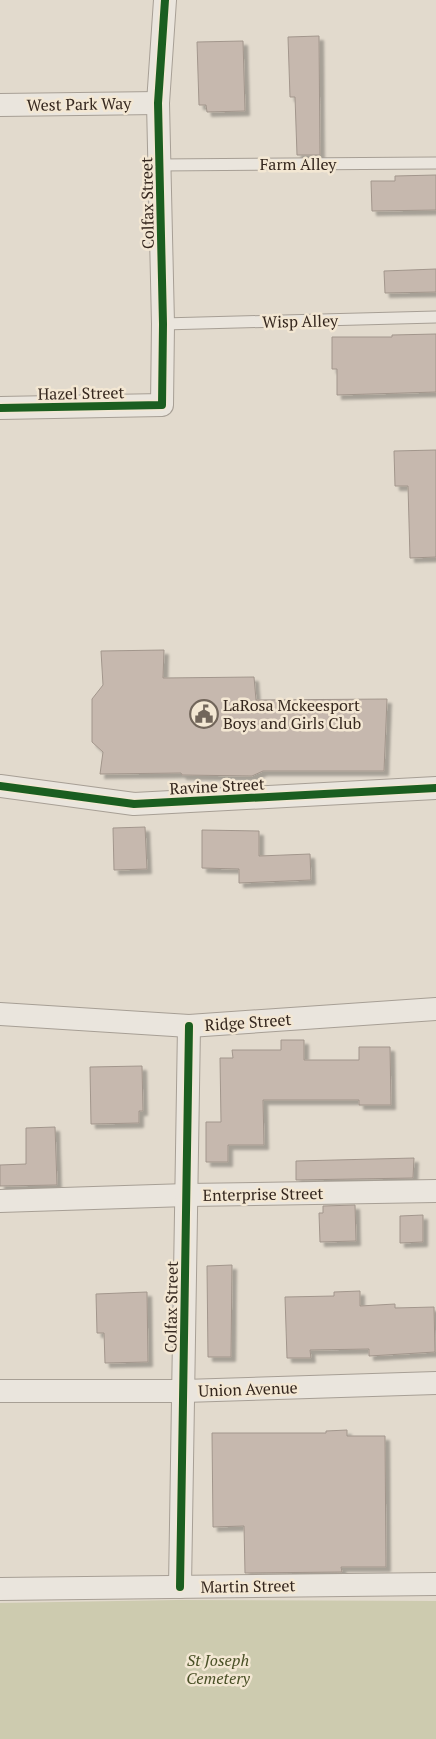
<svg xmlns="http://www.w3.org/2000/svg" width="436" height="1739" font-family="'PT Serif',serif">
	<defs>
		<filter id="shadow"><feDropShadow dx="4.5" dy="4.5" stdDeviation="1" flood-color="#0004"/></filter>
	</defs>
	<rect width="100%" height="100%" fill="#e2dacd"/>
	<polygon fill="#cdcbaf" points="177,1600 436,1601 436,1739 0,1739 0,1603"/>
	<g fill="#c6b8ae" stroke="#a2968c" filter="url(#shadow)">
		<polygon points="319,36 320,155 297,155 295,97 290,97 288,37"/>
		<polygon points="243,41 245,111 207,112 206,105 199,105 197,42"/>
		<polygon points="436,175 436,210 372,211 371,181 395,181 395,176"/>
		<polygon points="436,269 436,292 385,293 384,271"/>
		<polygon points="436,334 436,392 337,395 337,369 332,369 332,337 392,337 392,335"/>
		<polygon points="436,450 436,557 410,558 408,486 395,486 394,451"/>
		<polygon points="164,650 163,678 254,677 256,700 387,699 384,771 263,771 252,776 182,775 181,773 100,774 103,752 92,742 92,699 103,685 101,651"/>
		<polygon points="145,827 147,869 114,870 113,828"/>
		<polygon points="202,830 259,831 259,856 310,854 311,880 239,883 239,869 202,868"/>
		<polygon points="281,1040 304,1040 304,1060 359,1060 359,1047 390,1047 391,1105 359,1105 359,1100 263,1100 264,1145 228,1145 228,1162 206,1162 206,1122 221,1122 220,1058 233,1058 232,1050 281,1050"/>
		<polygon points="142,1066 143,1111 139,1111 139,1123 91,1124 90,1067"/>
		<polygon points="55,1127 57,1185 0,1186 0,1165 26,1164 26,1128"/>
		<polygon points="414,1158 413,1178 296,1180 296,1161"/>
		<polygon points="355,1205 356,1241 320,1242 319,1213 323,1213 323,1206"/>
		<polygon points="423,1215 423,1242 400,1243 400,1216"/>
		<polygon points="232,1265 231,1357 208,1357 207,1266"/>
		<polygon points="360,1291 360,1306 395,1304 395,1308 434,1307 435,1352 369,1356 369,1349 310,1350 311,1358 287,1358 285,1297 334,1296 334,1292"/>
		<polygon points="147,1292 148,1362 105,1363 104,1333 97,1333 96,1294"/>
		<polygon points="347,1430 347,1436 385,1436 386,1567 341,1567 342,1572 245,1573 244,1526 213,1527 212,1433 326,1433 326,1431"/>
	</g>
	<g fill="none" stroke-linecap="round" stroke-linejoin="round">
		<defs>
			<g id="lane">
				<polyline points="159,165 436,163"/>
				<polyline points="163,324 436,317"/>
			</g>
			<g id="street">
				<polyline points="0,105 158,103"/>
				<polyline points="0,408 162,405 163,324 158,103 165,0"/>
				<polyline points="0,786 134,804 436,788"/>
				<polyline points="0,1014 189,1026 436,1009"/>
				<polyline points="0,1201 187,1195 436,1191"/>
				<polyline points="0,1391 184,1391 436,1383"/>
				<polyline points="180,1587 189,1026"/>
				<polyline points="0,1589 436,1584"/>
			</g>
		</defs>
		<use href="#lane" stroke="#a79f95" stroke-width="13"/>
		<use href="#street" stroke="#a79f95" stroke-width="24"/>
		<use href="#lane" stroke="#eae5dd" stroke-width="11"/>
		<use href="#street" stroke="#eae5dd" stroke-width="22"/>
		<defs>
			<g id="cycleway">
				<polyline points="0,408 162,405 163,324 158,103 165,0"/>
				<polyline points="0,786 134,804 436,788"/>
				<polyline points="180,1587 189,1026"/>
			</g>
		</defs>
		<use href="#cycleway" stroke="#f3e7d3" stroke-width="11"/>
		<use href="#cycleway" stroke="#1b5e20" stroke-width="8"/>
	</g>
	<defs>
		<symbol id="civic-ring" viewBox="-11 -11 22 22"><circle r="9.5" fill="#f3e7d3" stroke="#72665b" stroke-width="1.5"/><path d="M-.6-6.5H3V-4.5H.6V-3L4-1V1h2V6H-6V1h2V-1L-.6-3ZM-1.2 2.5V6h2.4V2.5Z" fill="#72665b"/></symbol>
	</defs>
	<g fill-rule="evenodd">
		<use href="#civic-ring" x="188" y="698" width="32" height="32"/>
	</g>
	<g text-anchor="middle" stroke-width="5" stroke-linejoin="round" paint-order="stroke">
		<g font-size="16" fill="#35271e" stroke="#f3e7d3">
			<text transform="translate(79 104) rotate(-1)" y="6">West Park Way</text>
			<text x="298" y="170">Farm Alley</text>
			<text transform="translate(147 203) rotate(-91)" y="6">Colfax Street</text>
			<text transform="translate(300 321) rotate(-1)" y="6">Wisp Alley</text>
			<text transform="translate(81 393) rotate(-1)" y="6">Hazel Street</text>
			<text transform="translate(217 786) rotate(-3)" y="6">Ravine Street</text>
			<text transform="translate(248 1022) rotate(-4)" y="6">Ridge Street</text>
			<text transform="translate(263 1194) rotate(-1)" y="6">Enterprise Street</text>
			<text transform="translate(171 1307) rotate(-89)" y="6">Colfax Street</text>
			<text transform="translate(248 1389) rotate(-2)" y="6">Union Avenue</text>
			<text transform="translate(248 1586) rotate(-1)" y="6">Martin Street</text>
		</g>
		<g font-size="16" fill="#35271e" stroke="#f3e7d3" text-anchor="start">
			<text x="223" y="711">LaRosa Mckeesport<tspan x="223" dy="18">Boys and Girls Club</tspan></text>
		</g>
		<g font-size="16" font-style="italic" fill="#495026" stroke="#f3e7d3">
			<text x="218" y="1666">St Joseph<tspan x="218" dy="18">Cemetery</tspan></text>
		</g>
	</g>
</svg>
